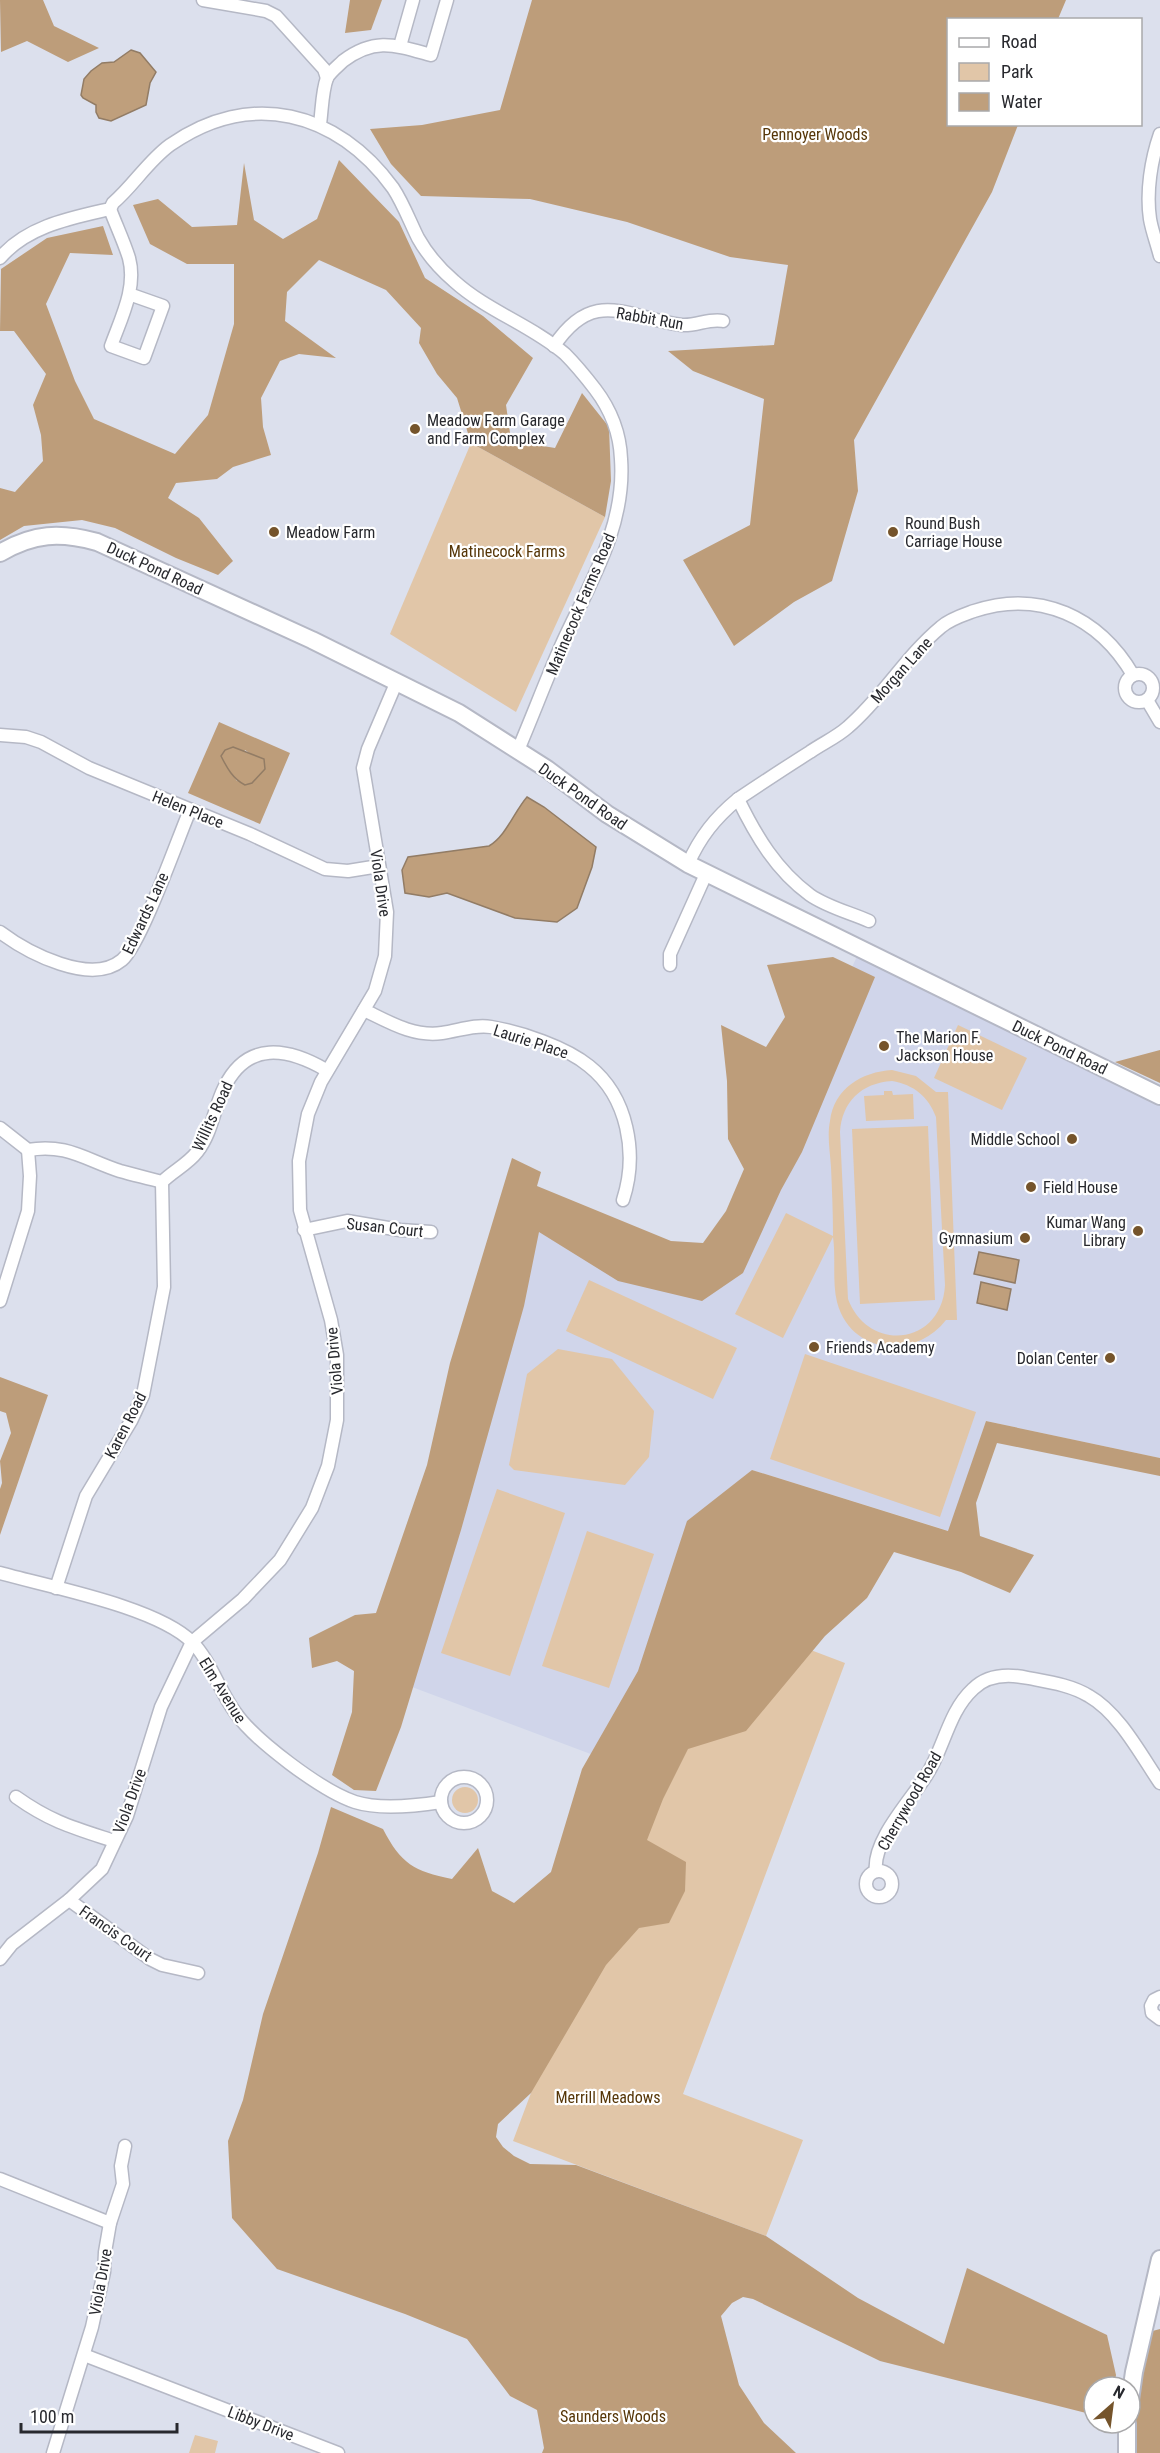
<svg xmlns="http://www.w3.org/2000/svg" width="1160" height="2453" font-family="'Roboto Condensed',sans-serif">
	<rect width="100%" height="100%" fill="#dce0ed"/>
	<polygon fill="#d0d5ea" points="858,954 1160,1101 1160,1458 986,1421 949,1531 752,1470 620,1765 372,1672 512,1179 669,1245 725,1252"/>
	<g fill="#e1c6a8" fill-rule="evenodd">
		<polygon points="471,443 605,517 516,712 390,634"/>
		<polygon points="958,1025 1027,1058 1002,1110 934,1078"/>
		<path d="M 892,1070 L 916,1076 L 936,1092 L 948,1092 L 957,1320 L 946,1320 C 915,1360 851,1355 837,1302 C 832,1281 836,1258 833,1237 L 783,1338 L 735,1314 L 786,1213 L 833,1236 C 833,1213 832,1190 831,1167 C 830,1152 827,1135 830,1121 C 834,1088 862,1072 892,1070 ZM 892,1081 C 914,1085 928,1096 936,1117 L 945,1285 C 942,1345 869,1354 848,1299 L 840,1132 C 842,1102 861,1083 892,1081 Z"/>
		<polygon points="884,1091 892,1091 893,1095 913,1094 914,1119 866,1121 864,1096 884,1095"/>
		<polygon points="928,1126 935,1300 860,1304 852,1129"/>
		<polygon points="589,1280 737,1348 713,1399 566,1331"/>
		<polygon points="558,1349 612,1359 654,1411 649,1457 625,1485 514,1470 509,1465 527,1374"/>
		<polygon points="805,1354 976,1412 940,1517 770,1459"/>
		<polygon points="497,1489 565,1513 510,1676 441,1653"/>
		<polygon points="587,1531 654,1554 609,1688 542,1666"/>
		<polygon points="711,1612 845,1663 683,2094 803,2140 766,2236 513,2141"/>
		<circle cx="465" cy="1800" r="13"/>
		<polygon points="195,2435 218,2441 215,2453 189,2453"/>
	</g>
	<g fill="#bd9d7a" fill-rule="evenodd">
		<polygon points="0,0 43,0 54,26 99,48 68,62 27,41 1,52"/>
		<polygon points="350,0 382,0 371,30 345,33"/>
		<polygon points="532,0 1066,0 1058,19 948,20 948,124 1018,125 992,192 854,440 858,491 832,581 794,602 734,646 683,560 750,525 764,399 693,371 668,351 774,345 788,265 730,257 627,222 530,199 421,196 391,164 370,129 422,125 500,110"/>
		<polygon points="339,160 399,222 425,278 483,316 533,358 506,405 510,433 537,445 555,448 582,393 609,427 611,481 605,517 471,443 457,398 437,374 419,343 421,328 386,290 319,260 287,292 285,321 336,358 299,354 280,361 261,398 263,427 271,455 233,467 217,479 176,483 168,498 199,518 233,561 218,575 176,558 115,528 82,520 24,526 0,540 0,488 15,492 43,461 41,435 33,405 46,374 14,331 0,331 1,269 47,238 103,226 113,255 70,253 46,304 75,381 94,419 175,454 208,415 234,324 234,264 187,264 150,244 133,205 158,199 192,227 237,225 244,163 254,220 283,239 317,219"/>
		<path d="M 219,722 L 290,753 L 260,824 L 188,793 ZM 245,750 L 255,757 L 256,778 L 252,783 L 237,781 L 232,774 Z"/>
		<polygon points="833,957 875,977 802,1152 781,1190 743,1273 702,1301 618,1281 539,1232 524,1306 461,1530 401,1727 376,1791 354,1790 332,1775 352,1712 354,1671 337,1661 312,1668 309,1638 355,1615 376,1613 427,1465 450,1363 512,1158 541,1172 537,1186 671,1241 703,1243 726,1211 744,1169 728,1139 727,1081 721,1025 766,1047 785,1017 767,965"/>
		<polygon points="1160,1050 1160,1083 1115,1062"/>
		<polygon points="0,1377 48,1395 0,1535 0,1489 2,1483 0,1461 11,1433 6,1413 0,1411"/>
		<path d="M 986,1421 L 1160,1458 L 1160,1476 L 997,1443 L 976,1503 L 980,1536 L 1034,1555 L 1010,1593 L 961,1572 L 894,1552 L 867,1598 L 825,1636 L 746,1731 L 688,1749 L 663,1799 L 647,1840 L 686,1862 L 685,1891 L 669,1923 L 639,1928 L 606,1965 L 531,2093 L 498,2124 L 496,2137 L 503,2147 L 514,2156 L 530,2164 L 576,2165 L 766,2236 L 858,2298 L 944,2344 L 967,2268 L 1107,2335 L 1116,2375 L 1114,2387 L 1094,2387 L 1094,2415 L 880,2361 L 753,2299 L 743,2297 L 732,2303 L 721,2316 L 739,2385 L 764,2423 L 796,2453 L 542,2453 L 544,2448 L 537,2410 L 510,2396 L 467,2339 L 405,2314 L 277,2269 L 232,2218 L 228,2141 L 243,2100 L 263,2014 L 318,1853 L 331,1807 L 383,1829 C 401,1864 414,1871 452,1879 L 478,1848 L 492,1891 L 514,1903 L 551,1872 L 582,1769 L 638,1671 L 687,1521 L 752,1470 L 948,1531 Z"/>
		<path d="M 1160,2329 L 1160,2453 L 1130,2453 C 1130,2412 1136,2372 1145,2333 Z"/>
	</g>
	<g fill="#bf9f7c" stroke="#927c65" stroke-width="1.5">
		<polygon points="131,50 140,53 156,72 150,83 146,105 111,121 99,118 96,112 96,105 83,98 81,95 84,79 91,71 102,63 114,62"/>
		<path d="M 233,747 L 264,759 L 265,769 L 252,783 L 245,785 C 233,779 227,768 221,756 L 225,750 Z"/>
		<path d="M 527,797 L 544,807 L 596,847 L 592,867 L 577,908 L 557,922 L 515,918 L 447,893 L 429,897 L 405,893 L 402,870 L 408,857 L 489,846 C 506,836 514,812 527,797 Z"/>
		<polygon points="979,1252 1019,1260 1015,1283 974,1274"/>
		<polygon points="981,1282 1011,1289 1007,1310 977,1303"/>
	</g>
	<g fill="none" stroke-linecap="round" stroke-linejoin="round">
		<defs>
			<g id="street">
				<polyline points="203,0 266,11 276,16 324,69 327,78"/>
				<polyline points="400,46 413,0"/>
				<path d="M 320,124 C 322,110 322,91 327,78 C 330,72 338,66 343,61 C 375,37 395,45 431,55 L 447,0"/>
				<path d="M 1160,134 C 1151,160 1146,192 1150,219 C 1152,231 1157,244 1160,256"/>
				<path d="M 110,209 C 116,225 124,242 129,258 C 137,288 121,318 111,346 L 144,358 L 163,306 L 129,294"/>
				<path d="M 0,258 C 27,226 71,218 110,209 L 113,203 C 133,186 148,161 170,145 C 250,89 337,111 393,188 C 403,203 410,222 418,238 C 427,254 440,269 454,281 C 487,311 531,325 565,354 C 576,365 585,376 595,389 C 611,410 620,433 621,459 C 626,528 588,586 561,646 C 546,680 533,715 518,750"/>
				<path d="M 554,346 C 594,286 627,318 682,325 C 697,326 709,318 723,321"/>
				<circle cx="1139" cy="688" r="14"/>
				<polyline points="1147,700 1160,722"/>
				<polyline points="0,735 26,737 41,742 89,768 250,834 325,869 348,871 379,866"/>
				<path d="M 738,799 C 756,836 776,870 810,895 C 827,907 851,913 869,921"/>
				<path d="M 688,864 C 700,837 715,818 738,799 C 762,783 786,767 810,752 C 823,743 837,737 848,727 C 883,697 906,656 941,627 C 950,619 963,615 974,611 C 1040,589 1099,617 1133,675"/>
				<path d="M 0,932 C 28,953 91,986 122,960 C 141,944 178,838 190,810"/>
				<polyline points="670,965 670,954 706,874"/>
				<path d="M 364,1010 C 389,1022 413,1037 442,1033 C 458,1031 475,1024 491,1027 C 521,1032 566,1047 589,1066 C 628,1097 638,1154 623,1200"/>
				<path d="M 0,1128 L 28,1150 C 66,1143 86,1160 120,1171 C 134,1175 148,1178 162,1182 C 173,1171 188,1164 197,1152 C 212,1133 214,1108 224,1088 C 247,1040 288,1048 326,1070"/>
				<polyline points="304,1230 347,1221 400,1230 431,1232"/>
				<polyline points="0,1301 28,1211 30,1176 28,1150"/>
				<path d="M 0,1573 C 50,1587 157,1607 192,1642 C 210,1660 220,1692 235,1712 C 254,1740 322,1791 355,1802 C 380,1810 415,1806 441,1802"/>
				<polyline points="56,1588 86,1496 131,1421 143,1395 164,1287 162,1182"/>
				<circle cx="464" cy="1800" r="23"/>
				<path d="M 16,1797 C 51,1822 74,1828 114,1841"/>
				<path d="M 876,1871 C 872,1841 910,1801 926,1776 C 944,1749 948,1712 973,1689 C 988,1674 1009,1674 1028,1678 C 1049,1682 1071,1685 1089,1696 C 1119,1713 1141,1755 1160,1783"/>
				<circle cx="879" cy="1884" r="13"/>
				<polyline points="69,1900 150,1959 162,1965 198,1973"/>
				<polyline points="0,1959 12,1944 69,1900 102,1869 127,1816 161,1707 192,1642 243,1599 280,1560 312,1508 328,1466 337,1420 337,1355 331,1320 300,1210 299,1161 308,1114 321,1082 375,991 385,956 387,912 363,768 368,749 397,681"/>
				<polyline points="1160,1997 1154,2000 1151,2006 1152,2013 1160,2019"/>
				<polyline points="0,2179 110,2223"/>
				<polyline points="84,2355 338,2453"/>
				<polyline points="53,2453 92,2327 104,2272 105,2252 110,2223 123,2184 121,2166 125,2146"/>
			</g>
			<g id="secondary">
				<path d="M 0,553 C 34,533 60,532 97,542 L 312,640 L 459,713 L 547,769 L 607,814 L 688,864 L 1160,1096"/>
				<polyline points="1130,2400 1134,2372 1160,2259"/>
				<polyline points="1127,2423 1127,2453"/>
			</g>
		</defs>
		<use href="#street" stroke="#b5b8c5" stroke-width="15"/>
		<use href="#secondary" stroke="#b5b8c5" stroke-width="20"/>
		<use href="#street" stroke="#fff" stroke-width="12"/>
		<use href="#secondary" stroke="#fff" stroke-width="16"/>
	</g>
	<g fill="#75542b" stroke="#fff" stroke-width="2">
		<circle cx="415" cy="429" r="6"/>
		<circle cx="274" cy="532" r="6"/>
		<circle cx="893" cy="532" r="6"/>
		<circle cx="884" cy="1046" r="6"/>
		<circle cx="1072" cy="1139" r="6"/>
		<circle cx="1031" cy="1187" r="6"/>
		<circle cx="1138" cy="1231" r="6"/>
		<circle cx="1025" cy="1238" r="6"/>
		<circle cx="814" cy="1347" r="6"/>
		<circle cx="1110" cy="1358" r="6"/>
	</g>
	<g text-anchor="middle" stroke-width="4.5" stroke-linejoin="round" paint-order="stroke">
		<g font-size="16" fill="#563608" stroke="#fff">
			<text x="815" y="140">Pennoyer Woods</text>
			<text x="507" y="557">Matinecock Farms</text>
			<text x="608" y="2103">Merrill Meadows</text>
			<text x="613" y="2422">Saunders Woods</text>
		</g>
		<g font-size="16" fill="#28292e" stroke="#fff">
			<text transform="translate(650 318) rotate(10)" y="6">Rabbit Run</text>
			<text transform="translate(155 568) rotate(25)" y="6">Duck Pond Road</text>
			<text transform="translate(580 604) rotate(-67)" y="6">Matinecock Farms Road</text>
			<text transform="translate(901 670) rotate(-48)" y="6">Morgan Lane</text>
			<text transform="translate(583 796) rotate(35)" y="6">Duck Pond Road</text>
			<text transform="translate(188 809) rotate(22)" y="6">Helen Place</text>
			<text transform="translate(381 883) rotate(82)" y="6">Viola Drive</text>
			<text transform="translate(145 913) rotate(-65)" y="6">Edwards Lane</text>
			<text transform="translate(531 1041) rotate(18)" y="6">Laurie Place</text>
			<text transform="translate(1060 1047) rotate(26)" y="6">Duck Pond Road</text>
			<text transform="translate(212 1116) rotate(-65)" y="6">Willits Road</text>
			<text transform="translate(385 1227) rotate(6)" y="6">Susan Court</text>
			<text transform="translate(334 1361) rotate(-95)" y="6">Viola Drive</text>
			<text transform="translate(125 1425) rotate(-63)" y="6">Karen Road</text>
			<text transform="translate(223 1690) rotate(58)" y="6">Elm Avenue</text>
			<text transform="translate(129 1801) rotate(-70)" y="6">Viola Drive</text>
			<text transform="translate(909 1801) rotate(-60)" y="6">Cherrywood Road</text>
			<text transform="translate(116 1933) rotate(35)" y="6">Francis Court</text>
			<text transform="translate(100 2282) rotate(-80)" y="6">Viola Drive</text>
			<text transform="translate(261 2423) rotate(21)" y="6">Libby Drive</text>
		</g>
		<g font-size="16" fill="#28292e" stroke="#fff" text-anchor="start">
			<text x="427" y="426">Meadow Farm Garage<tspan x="427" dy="18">and Farm Complex</tspan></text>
			<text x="905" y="529">Round Bush<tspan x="905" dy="18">Carriage House</tspan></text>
			<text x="286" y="538">Meadow Farm</text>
			<text x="896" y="1043">The Marion F.<tspan x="896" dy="18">Jackson House</tspan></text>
			<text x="1060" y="1145" text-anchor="end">Middle School</text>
			<text x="1043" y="1193">Field House</text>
			<text x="1126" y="1228" text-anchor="end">Kumar Wang<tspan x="1126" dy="18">Library</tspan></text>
			<text x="1013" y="1244" text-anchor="end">Gymnasium</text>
			<text x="826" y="1353">Friends Academy</text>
			<text x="1098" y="1364" text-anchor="end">Dolan Center</text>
		</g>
	</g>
	<rect x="947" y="18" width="195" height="108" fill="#ffffff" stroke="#a9a9ab" stroke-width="1.5"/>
	<rect x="959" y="38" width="30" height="9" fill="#ffffff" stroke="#a9a9ab" stroke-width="1.5"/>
	<text x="1001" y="48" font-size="18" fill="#28292e">Road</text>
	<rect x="959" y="63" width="30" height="18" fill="#e1c6a8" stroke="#a9a9ab" stroke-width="1.5"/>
	<text x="1001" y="78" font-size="18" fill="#28292e">Park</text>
	<rect x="959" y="93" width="30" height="18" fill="#bf9f7c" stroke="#a9a9ab" stroke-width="1.5"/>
	<text x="1001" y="108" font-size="18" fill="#28292e">Water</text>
	<g transform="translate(1112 2405) rotate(28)"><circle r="28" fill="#ffffff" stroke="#a9a9ab" stroke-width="1.5"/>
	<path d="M0-4.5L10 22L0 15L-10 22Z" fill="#75542b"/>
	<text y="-9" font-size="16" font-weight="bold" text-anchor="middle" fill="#28292e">N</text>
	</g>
	<path d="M21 2423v9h156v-9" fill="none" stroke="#28292e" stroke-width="3"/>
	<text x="30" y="2423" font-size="18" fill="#28292e" stroke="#ffffff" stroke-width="4.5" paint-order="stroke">100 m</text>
</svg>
